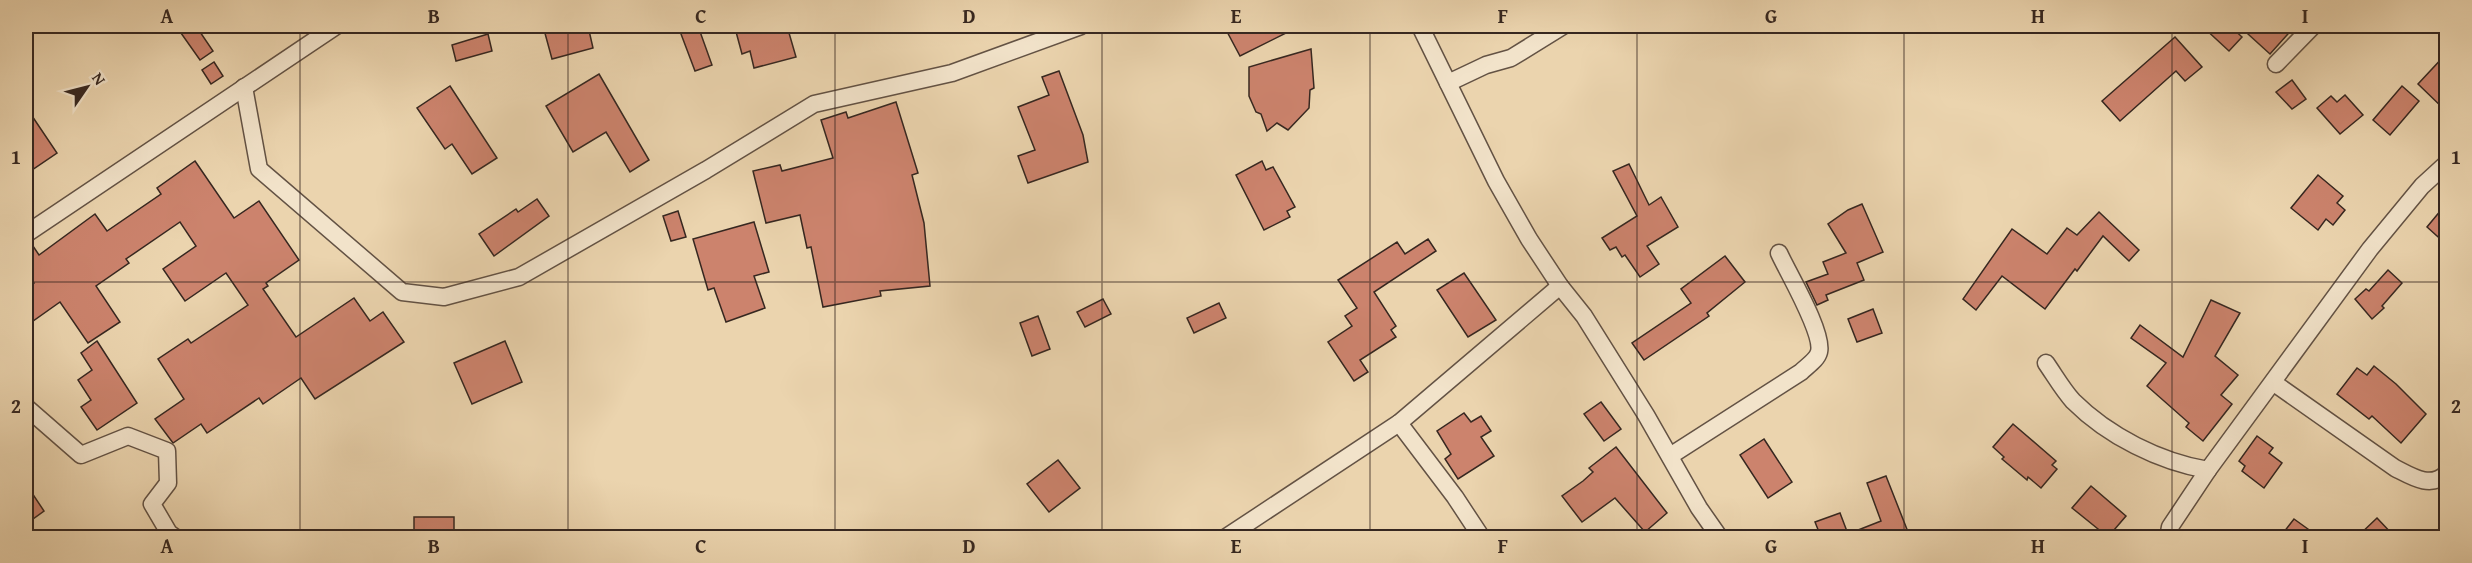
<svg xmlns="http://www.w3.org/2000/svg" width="2472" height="563" font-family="'Gentium Book Plus',serif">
	<rect width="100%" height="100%" fill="#ebd4ae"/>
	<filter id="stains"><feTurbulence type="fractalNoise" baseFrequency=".00333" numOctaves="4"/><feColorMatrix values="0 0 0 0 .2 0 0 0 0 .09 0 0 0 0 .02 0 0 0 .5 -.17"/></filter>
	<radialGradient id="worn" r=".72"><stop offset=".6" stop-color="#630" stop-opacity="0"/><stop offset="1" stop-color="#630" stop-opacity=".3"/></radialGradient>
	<g fill="#cc836d" stroke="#362720" stroke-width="1.5">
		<polygon points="176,26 196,26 213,51 200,60"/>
		<polygon points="543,26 588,26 593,48 552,59"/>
		<polygon points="678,26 698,26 712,65 695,71"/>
		<polygon points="744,26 787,26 796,57 754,68 750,51 742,54 735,28"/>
		<polygon points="1224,26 1300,26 1240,56"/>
		<polygon points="2202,26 2230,26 2242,37 2229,51"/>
		<polygon points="2256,26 2295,26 2270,54 2248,34"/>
		<polygon points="488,34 492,51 456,61 452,45"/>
		<polygon points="2175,37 2202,67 2185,81 2176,71 2120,121 2102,101"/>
		<polygon points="1311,49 1314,88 1310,90 1309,108 1288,130 1277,123 1267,131 1261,114 1256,112 1249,96 1249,67"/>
		<polygon points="2446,54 2446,111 2418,84"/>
		<polygon points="214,62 223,76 211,84 202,70"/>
		<polygon points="1059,71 1083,135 1088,162 1028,183 1018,156 1035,150 1018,107 1049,95 1042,77"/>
		<polygon points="599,74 649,160 630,172 606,132 573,152 546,106"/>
		<polygon points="2292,80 2306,99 2292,109 2276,92"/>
		<polygon points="450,86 497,158 472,174 452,144 445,149 417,108"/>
		<polygon points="2402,86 2419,101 2390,135 2373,120"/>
		<polygon points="2345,95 2363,115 2340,134 2317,108 2331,96 2337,102"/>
		<polygon points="896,102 918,173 912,175 924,223 930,286 880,291 881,296 823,307 811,247 807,248 800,215 766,223 753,171 780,165 782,171 833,158 821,120 846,112 848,118"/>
		<polygon points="26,107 57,153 26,174"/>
		<polygon points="195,161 234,218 259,201 299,260 266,283 268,286 263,289 296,337 354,298 370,321 383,312 404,342 315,399 301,378 263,404 259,398 207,433 201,424 173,443 155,419 184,399 158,359 188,339 191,343 248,305 226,273 185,301 163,269 196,246 180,222 126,259 129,263 96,286 120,322 88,343 60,302 26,326 26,289 34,283 26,271 26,244 31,243 39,255 95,214 107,231 161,194 157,188"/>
		<polygon points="1262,161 1266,170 1273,167 1295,207 1287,211 1290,217 1264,230 1236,175"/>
		<polygon points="1629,164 1649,205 1661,197 1678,227 1647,246 1659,264 1640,277 1625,255 1622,257 1616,247 1610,250 1602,238 1637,216 1613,171"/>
		<polygon points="2318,175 2343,196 2337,203 2345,210 2333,225 2326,219 2318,230 2291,208"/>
		<polygon points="537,199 549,216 494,256 479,234 516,209 518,212"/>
		<polygon points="1862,204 1883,252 1857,263 1864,280 1826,295 1828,300 1817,305 1806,282 1828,274 1823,262 1846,253 1828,224 1848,210"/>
		<polygon points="2446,204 2446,244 2427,227"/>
		<polygon points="678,211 686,237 671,241 663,216"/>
		<polygon points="2099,212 2139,250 2129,261 2103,236 2077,271 2075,269 2045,309 2002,276 1976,310 1963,299 2012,229 2047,254 2067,228 2077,235"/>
		<polygon points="754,222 769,272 754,276 765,308 726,322 714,288 708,290 693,239"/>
		<polygon points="1428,239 1436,251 1374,292 1396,326 1391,330 1396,337 1360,360 1368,372 1354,381 1328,342 1352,326 1345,316 1357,308 1338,280 1397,242 1405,254"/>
		<polygon points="1725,256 1745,282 1707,313 1709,316 1644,360 1632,343 1691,303 1681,289"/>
		<polygon points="2388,270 2402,283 2382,306 2384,308 2372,319 2355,299 2366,289 2369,291"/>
		<polygon points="1464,273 1496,320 1468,337 1437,290"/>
		<polygon points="1103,299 1111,314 1085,327 1077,312"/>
		<polygon points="2211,300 2240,313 2215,356 2238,375 2221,395 2232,404 2203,441 2186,427 2189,423 2147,386 2166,363 2131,338 2140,325 2183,357"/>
		<polygon points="1219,303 1226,318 1194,333 1187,318"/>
		<polygon points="1873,309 1882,333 1857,342 1848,319"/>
		<polygon points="1038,316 1050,349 1032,356 1020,323"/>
		<polygon points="97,341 137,403 97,430 81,407 91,400 78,380 92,370 81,353"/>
		<polygon points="505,341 522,382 472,404 454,363"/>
		<polygon points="2374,366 2396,384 2426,414 2401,443 2372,416 2369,419 2337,394 2357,368 2367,375"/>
		<polygon points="1601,402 1621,429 1604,441 1584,414"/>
		<polygon points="1464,413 1471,422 1481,416 1491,431 1481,437 1494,456 1458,479 1445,459 1451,454 1437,431"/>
		<polygon points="2013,424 2056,461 2052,465 2057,469 2041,488 2028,477 2027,480 2002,459 2004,457 1993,447"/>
		<polygon points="2257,436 2273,448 2269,453 2282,463 2264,488 2242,471 2245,466 2239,461"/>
		<polygon points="1764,439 1792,482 1768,498 1740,455"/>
		<polygon points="1616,447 1667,513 1645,532 1615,498 1582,522 1562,496 1583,481 1593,472 1589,468"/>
		<polygon points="1058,460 1080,488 1049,512 1027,484"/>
		<polygon points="1886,476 1910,537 1821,537 1815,522 1840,513 1848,534 1881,521 1867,483"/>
		<polygon points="26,484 44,511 26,524"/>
		<polygon points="2091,486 2126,516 2108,537 2072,508"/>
		<rect x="414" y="517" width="40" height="20"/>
		<polygon points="2377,518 2395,537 2357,537"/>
		<polygon points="2294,519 2319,537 2280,537"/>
	</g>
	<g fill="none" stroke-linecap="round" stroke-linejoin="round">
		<defs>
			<g id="minor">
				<polyline points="1420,26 1496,181 1529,239 1560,286 1584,316 1646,415 1699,508 1720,538"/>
				<polyline points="2276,64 2313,26"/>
				<polyline points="1448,83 1486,65 1511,58 1563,26"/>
				<polyline points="244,87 259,169 402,292 444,297 519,277 706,170 814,104 952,73 1081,26"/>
				<polyline points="26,234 336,26"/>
				<path d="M 2046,363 C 2055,376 2063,390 2073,401 C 2108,436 2160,462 2208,470 L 2370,249 L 2422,186 L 2446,164"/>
				<path d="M 2274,383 L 2395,468 C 2411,476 2430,489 2446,474"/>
				<polyline points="26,407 81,455 128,436 167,451 168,483 152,504 169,533 176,538"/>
				<polyline points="1399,423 1455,497 1482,538"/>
				<path d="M 1670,456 L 1801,372 C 1807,366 1817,360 1819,352 C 1824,333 1788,273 1779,253"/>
				<polyline points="1225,538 1399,423 1560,286"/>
				<polyline points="2168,538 2170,527 2208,470"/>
			</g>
		</defs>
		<use href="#minor" stroke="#635244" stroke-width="19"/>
		<use href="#minor" stroke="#f2e3ca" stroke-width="16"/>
	</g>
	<path fill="none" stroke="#362720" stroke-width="1.5" stroke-opacity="0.55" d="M 300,26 L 300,538M 568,26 L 568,538M 835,26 L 835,538M 1102,26 L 1102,538M 1370,26 L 1370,538M 1637,26 L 1637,538M 1904,26 L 1904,538M 2172,26 L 2172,538M 26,282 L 2446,282"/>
	<rect width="2472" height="563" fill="none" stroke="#ebd4ae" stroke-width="66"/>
	<g transform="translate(87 87) rotate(55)" stroke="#f2e3ca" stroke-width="4.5" paint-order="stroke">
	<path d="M0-4.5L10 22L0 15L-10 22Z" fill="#362720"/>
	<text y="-9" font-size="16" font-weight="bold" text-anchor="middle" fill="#362720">N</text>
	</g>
	<rect x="33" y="33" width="2406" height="497" fill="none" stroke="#362720" stroke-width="2"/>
	<g font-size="20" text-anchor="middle" font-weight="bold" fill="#362720">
		<text x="167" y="23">A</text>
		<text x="434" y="23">B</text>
		<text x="701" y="23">C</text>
		<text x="969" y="23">D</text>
		<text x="1236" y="23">E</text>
		<text x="1503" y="23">F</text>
		<text x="1771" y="23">G</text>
		<text x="2038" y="23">H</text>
		<text x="2305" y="23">I</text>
		<text x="16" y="164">1</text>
		<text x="2456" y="164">1</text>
		<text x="16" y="413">2</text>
		<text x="2456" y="413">2</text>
		<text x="167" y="553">A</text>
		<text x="434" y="553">B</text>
		<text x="701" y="553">C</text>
		<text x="969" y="553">D</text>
		<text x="1236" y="553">E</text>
		<text x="1503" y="553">F</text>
		<text x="1771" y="553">G</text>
		<text x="2038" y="553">H</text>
		<text x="2305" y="553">I</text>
	</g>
	<rect width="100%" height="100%" filter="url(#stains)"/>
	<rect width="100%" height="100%" fill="url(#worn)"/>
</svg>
